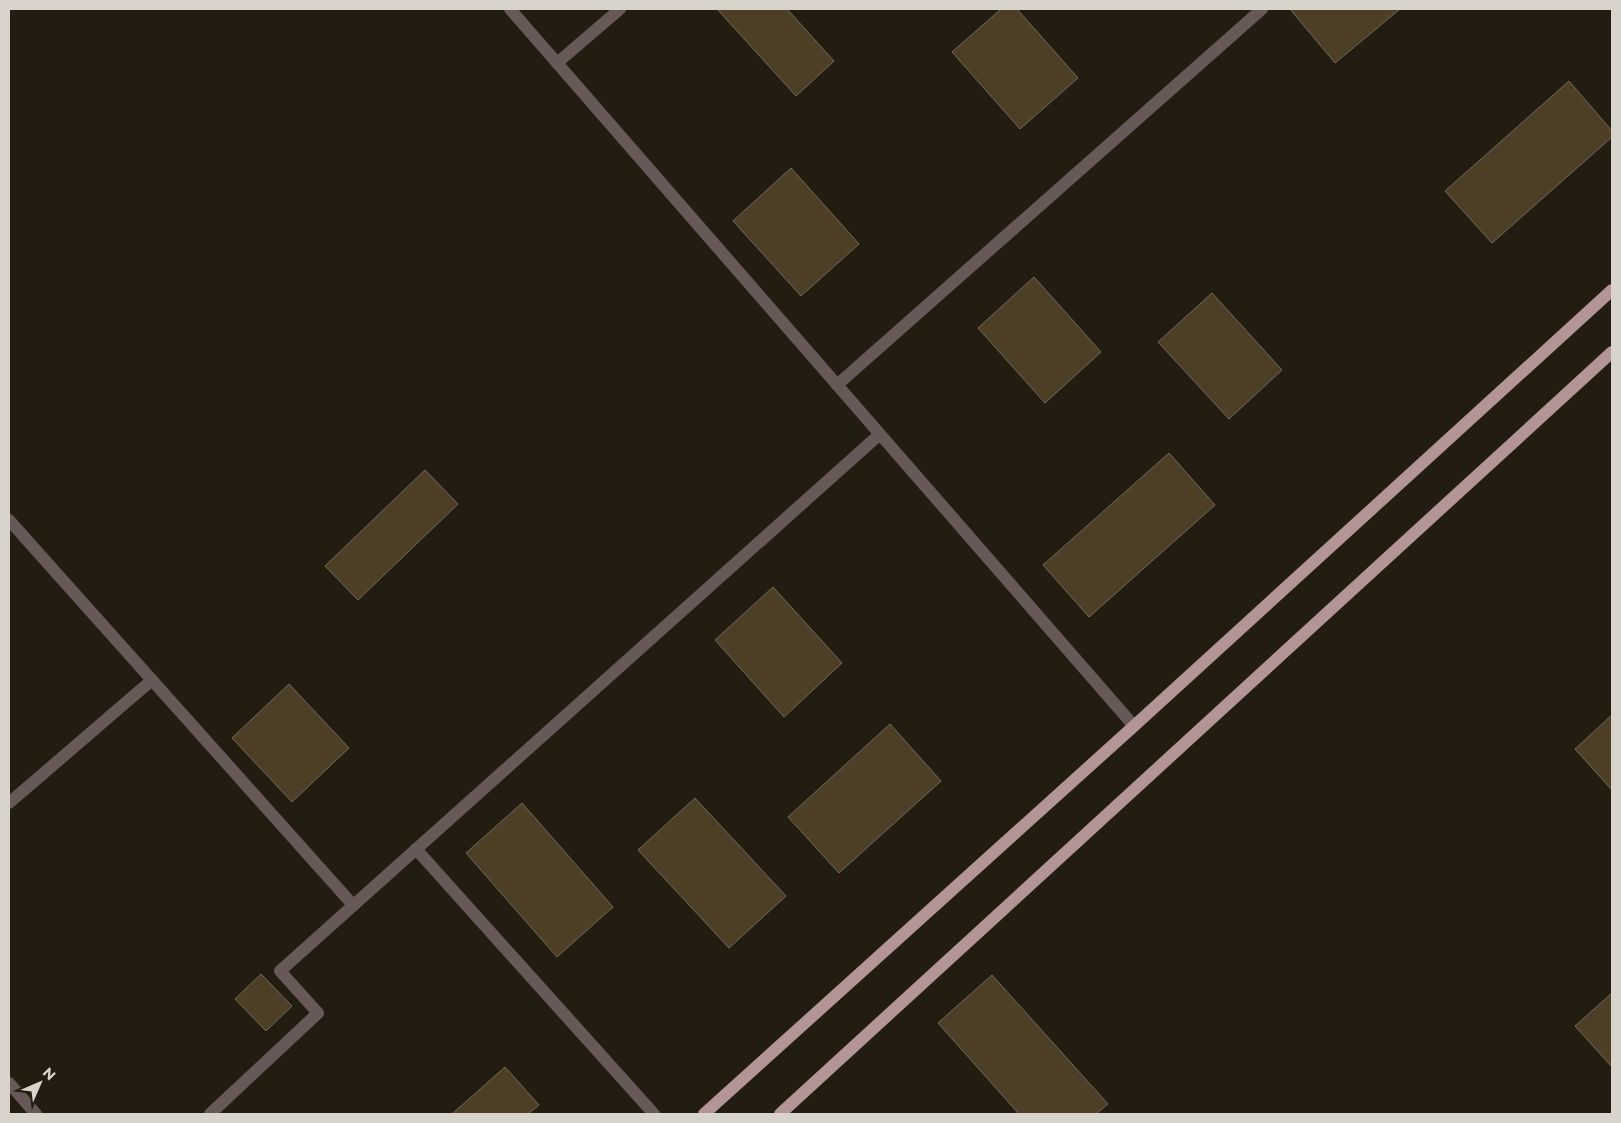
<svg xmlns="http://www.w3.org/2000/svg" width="1621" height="1123" font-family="Montserrat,sans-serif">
	<rect width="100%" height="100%" fill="#231d11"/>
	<g fill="#4d3f26" stroke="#726a5d">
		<polygon points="717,9 787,9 834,61 796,96"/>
		<polygon points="1001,9 1017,9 1078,78 1020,129 952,52"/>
		<polygon points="1290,9 1400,9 1335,63"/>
		<polygon points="1569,81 1612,131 1612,137 1492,243 1445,191"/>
		<polygon points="791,168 859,244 801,296 733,221"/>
		<polygon points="1034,277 1101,352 1045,403 978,328"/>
		<polygon points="1212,293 1282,370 1229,419 1158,342"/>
		<polygon points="1169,453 1215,505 1089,617 1043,565"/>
		<polygon points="425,470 458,504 358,600 325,566"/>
		<polygon points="773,587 842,663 784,717 715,640"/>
		<polygon points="289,684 349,748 292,802 232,738"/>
		<polygon points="1612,715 1612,790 1575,749"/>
		<polygon points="890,724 941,781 839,873 788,817"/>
		<polygon points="695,798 786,896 729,948 638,850"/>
		<polygon points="522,803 613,907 557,957 466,853"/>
		<polygon points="261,974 292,1006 266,1031 235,999"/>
		<polygon points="992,975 1108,1104 1096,1114 1019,1114 938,1023"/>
		<polygon points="1612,993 1612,1067 1575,1026"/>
		<polygon points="505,1067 539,1105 528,1114 452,1114"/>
	</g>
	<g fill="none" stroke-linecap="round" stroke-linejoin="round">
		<g stroke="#685959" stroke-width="12">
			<polyline points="510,9 1134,726"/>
			<polyline points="557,63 620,9"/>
			<polyline points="837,385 1262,9"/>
			<polyline points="9,520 353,905"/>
			<polyline points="9,803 152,680"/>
			<polyline points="416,849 654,1114"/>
			<polyline points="9,1083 36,1114"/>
			<polyline points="210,1114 318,1013 280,971 880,434"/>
		</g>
		<g stroke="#b49595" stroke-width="12">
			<polyline points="704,1114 1134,726 1612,290"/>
			<polyline points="780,1114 1612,352"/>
		</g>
	</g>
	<rect width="1621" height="1123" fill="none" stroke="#d8d4cc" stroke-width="20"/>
	<g transform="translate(40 1083) rotate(45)" stroke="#231d11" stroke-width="4" paint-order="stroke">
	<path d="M0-4L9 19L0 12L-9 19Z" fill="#d8d4cc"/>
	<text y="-8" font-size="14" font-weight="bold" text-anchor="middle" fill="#d8d4cc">N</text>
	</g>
</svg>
